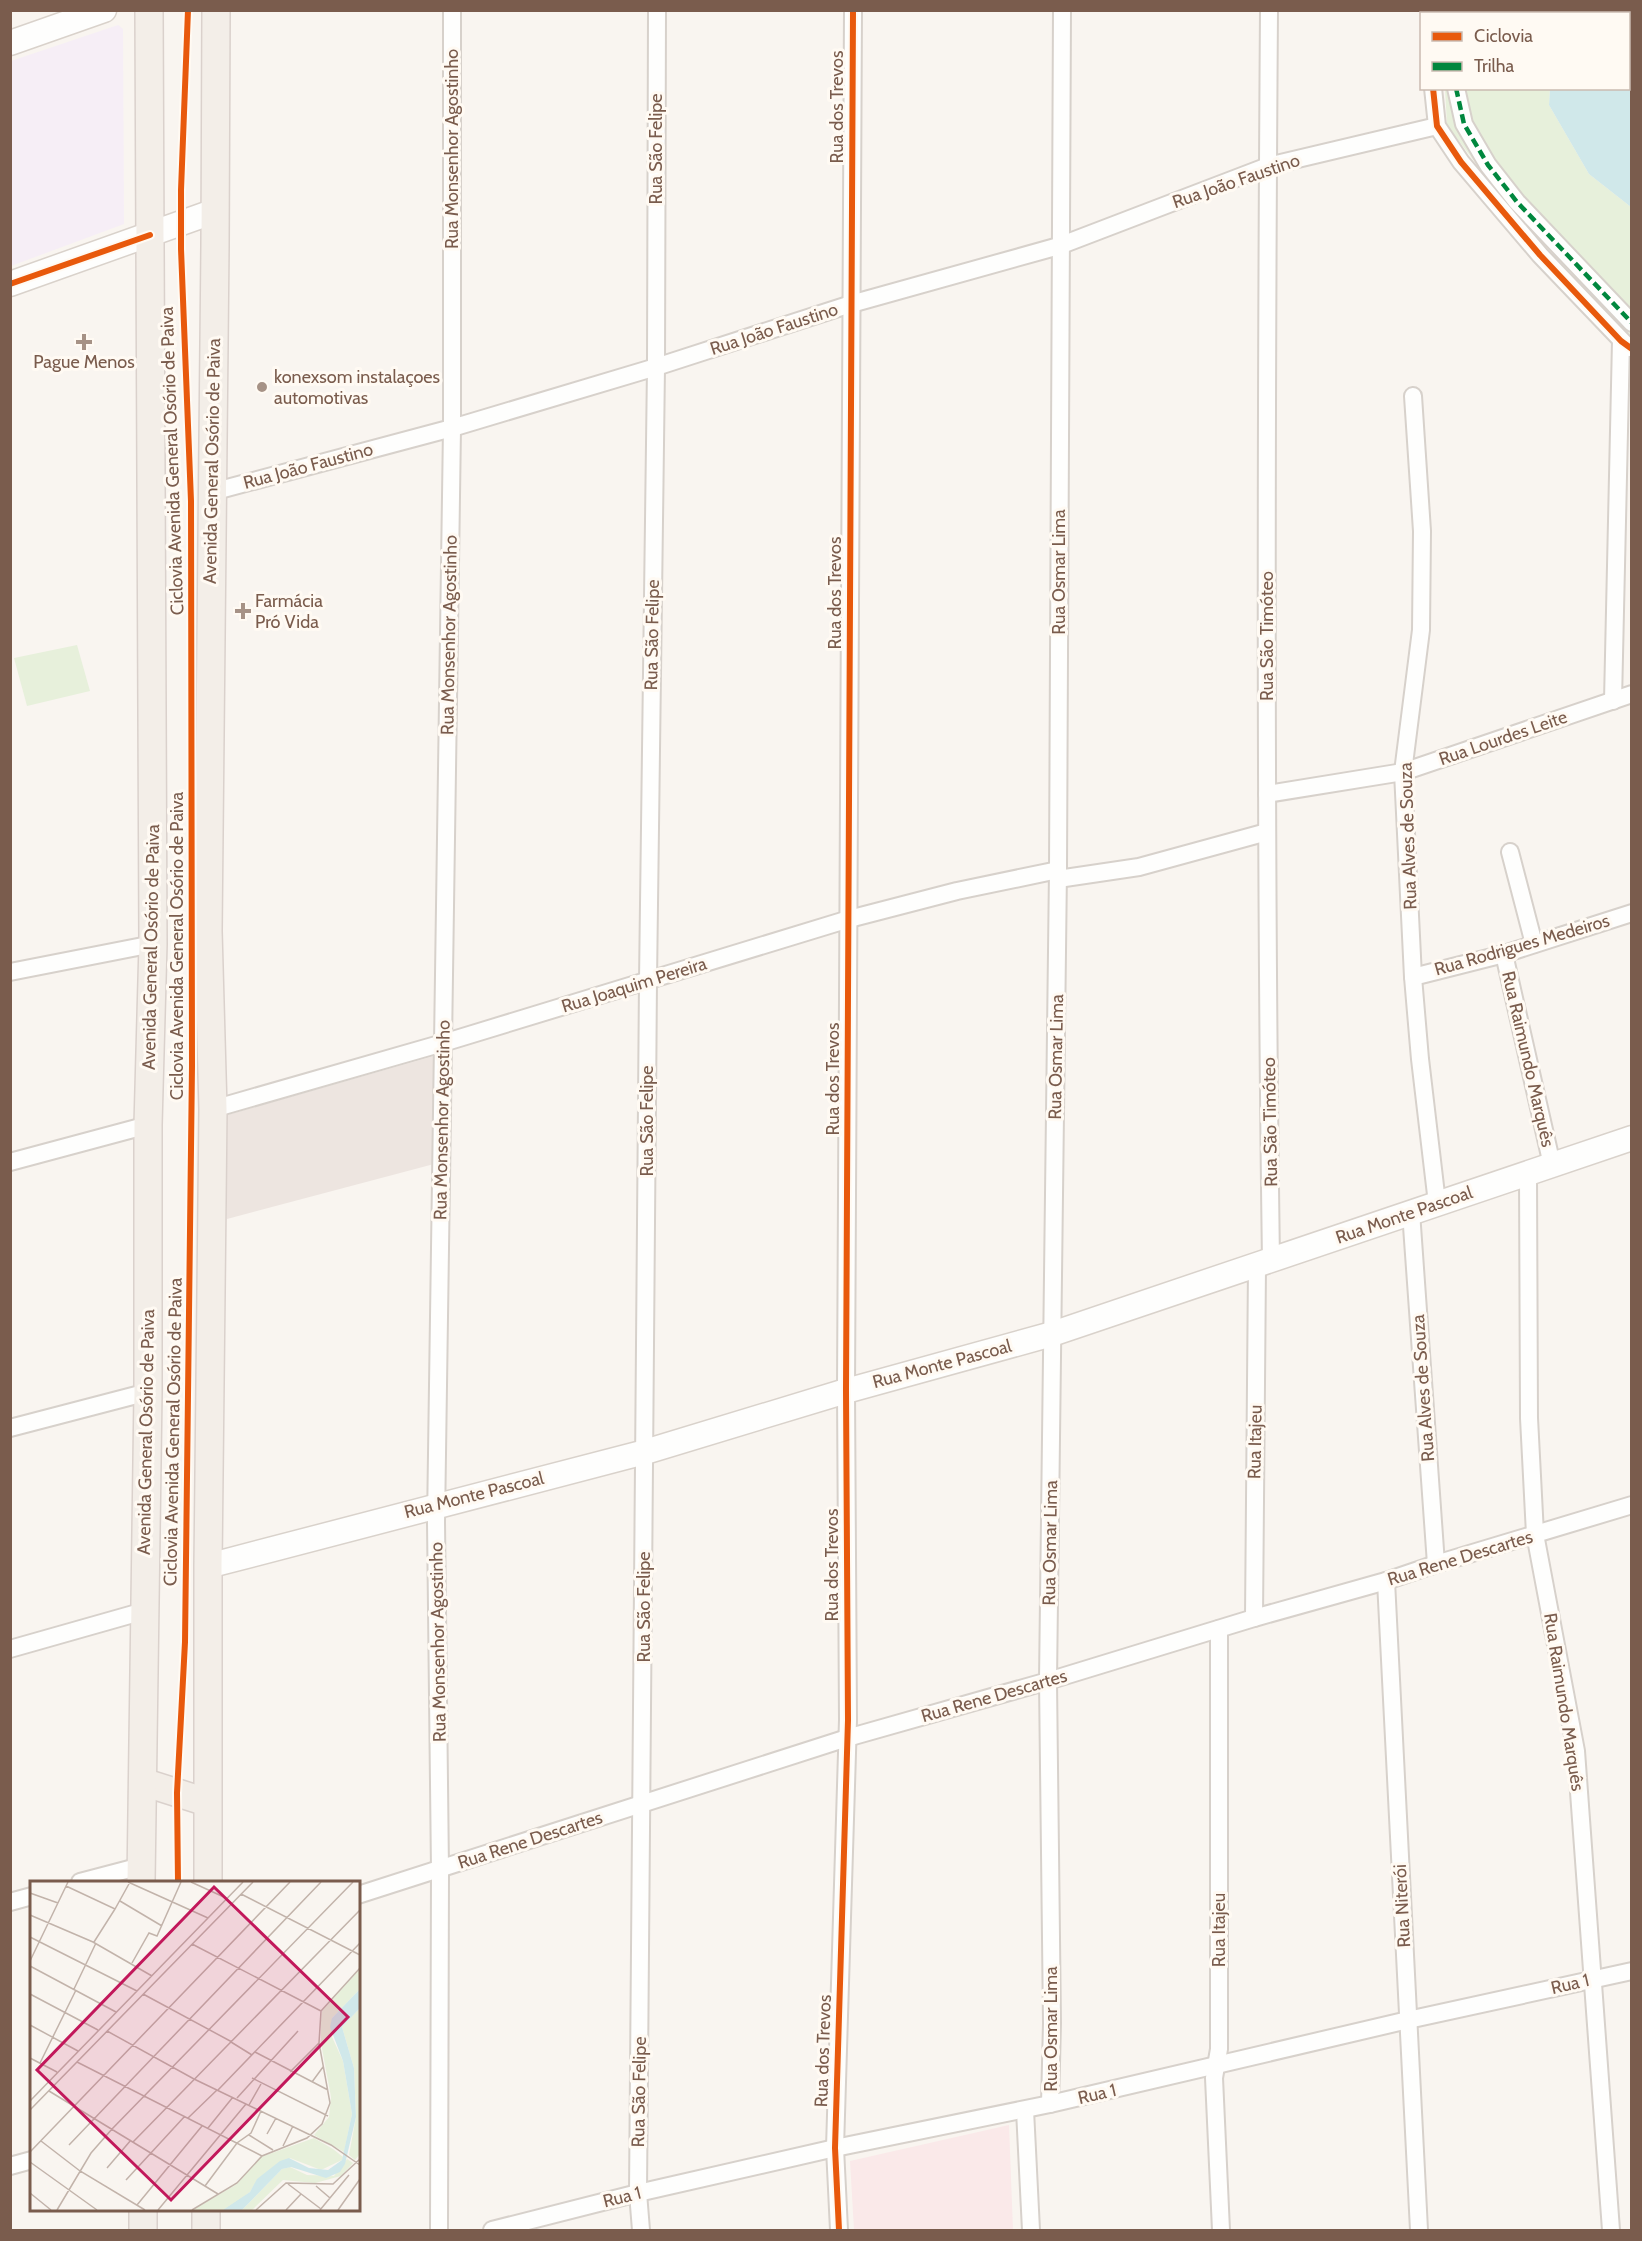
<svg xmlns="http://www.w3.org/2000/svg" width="1642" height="2241" font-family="Cabin,sans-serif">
	<rect width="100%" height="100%" fill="#f9f5f0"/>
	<polygon fill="#ede5e0" points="434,1056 434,1164 227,1219 227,1115"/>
	<polygon fill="#f6eef6" points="118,25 123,29 124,224 11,266 11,61"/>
	<polygon fill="#fae9e9" points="1009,2125 1013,2230 854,2230 850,2161"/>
	<g fill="#e7f0db">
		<polygon points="1445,89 1550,89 1549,105 1589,174 1631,207 1631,336 1495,189 1447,125"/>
		<polygon points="77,645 90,691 27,706 14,658"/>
	</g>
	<polygon fill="#d0e8ea" points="1559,11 1631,11 1631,207 1589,174 1549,105 1550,89 1628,88 1628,14 1559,13"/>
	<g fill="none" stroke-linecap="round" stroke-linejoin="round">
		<defs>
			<g id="street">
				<path d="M 1269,10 C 1266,427 1265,844 1271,1261"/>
				<polyline points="1430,10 1431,14"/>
				<polyline points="1445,10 1446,14"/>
				<polyline points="1433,88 1437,126 1461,162 1540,255 1629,348"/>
				<polyline points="1456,88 1464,124 1488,165 1517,202 1632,323"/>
				<polyline points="1413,396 1422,531 1421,630 1403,772 1413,977 1420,1059 1437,1203"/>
				<polyline points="212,492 452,428 656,367 851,304 1059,246 1268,166 1437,126"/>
				<polyline points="1613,701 1621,341"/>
				<polyline points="1267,794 1403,772 1632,694"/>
				<polyline points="1510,852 1534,944"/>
				<polyline points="1058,879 1139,867 1267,832"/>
				<polyline points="1504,954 1552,1165"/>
				<polyline points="10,972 153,944"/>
				<polyline points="1413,977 1504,954 1632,913"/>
				<polyline points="213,1109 443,1043 849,919 957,891 1058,870"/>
				<polyline points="10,1162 148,1125"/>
				<polyline points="1528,1174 1529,1418 1535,1534 1576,1751 1611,2230"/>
				<polyline points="1411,1212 1436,1564"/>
				<polyline points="10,1428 148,1392"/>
				<polyline points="1386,1581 1419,2230"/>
				<polyline points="1254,1618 1257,1266"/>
				<polyline points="1219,1629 1219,2049 1214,2078 1221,2230"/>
				<polyline points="10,1649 144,1611"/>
				<polyline points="80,1882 141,1866"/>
				<polyline points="358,1895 847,1738 1048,1681 1254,1618 1386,1581 1436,1564 1632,1505"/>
				<polyline points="10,1902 32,1896"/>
				<polyline points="1050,2104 1052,2023 1048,1681 1058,870 1062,10"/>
				<polyline points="1025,2110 1031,2230"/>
				<polyline points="10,2166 32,2160"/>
				<polyline points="439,2230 440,1870 436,1522 452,428 452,10"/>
				<polyline points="492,2230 638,2193 835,2148 1050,2104 1408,2020 1632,1971"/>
				<polyline points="641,2230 638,2193 648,981 656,367 657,10"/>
				<polyline points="839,2230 835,2148 848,1720 846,1391 853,10"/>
			</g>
			<g id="secondary">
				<polyline points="10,43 104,10"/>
				<polyline points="10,284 215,211"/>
				<polyline points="208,1566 645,1452 846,1391 1052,1334 1632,1138"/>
			</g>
			<g id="primary">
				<polyline points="143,1782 206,1802"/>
				<polyline points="141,1882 148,1392 148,1125 153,944 149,10"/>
				<polyline points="208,1882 208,1566 213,1109 208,931 215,246 216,10"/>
				<polyline points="143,2210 143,2230"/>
				<polyline points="206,2230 206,2210"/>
			</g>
		</defs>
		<use href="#street" stroke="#d7d1cb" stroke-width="20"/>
		<use href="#secondary" stroke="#d9d2cb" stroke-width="27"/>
		<use href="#primary" stroke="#dad1cc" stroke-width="30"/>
		<use href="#street" stroke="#fefefd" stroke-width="16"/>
		<use href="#secondary" stroke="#fefefd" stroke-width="24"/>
		<use href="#primary" stroke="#f3eee8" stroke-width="27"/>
		<g stroke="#00873e" stroke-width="4.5" stroke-dasharray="9 4.5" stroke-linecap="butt">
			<polyline points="1445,10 1446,14"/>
			<polyline points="1456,88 1464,124 1488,165 1517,202 1632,323"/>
		</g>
		<defs>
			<g id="cycleway">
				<polyline points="1433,88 1437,126 1461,162 1540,255 1621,341 1632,349"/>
				<polyline points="10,284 150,235"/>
				<polyline points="178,1882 177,1793 185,1642 192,1066 191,501 181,249 181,190 188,10"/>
				<polyline points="839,2230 835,2148 848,1720 846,1391 853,10"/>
			</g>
		</defs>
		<use href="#cycleway" stroke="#fffaf3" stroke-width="10"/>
		<use href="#cycleway" stroke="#e8590c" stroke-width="6"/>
	</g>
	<g fill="#a69286" stroke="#fffaf3" stroke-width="2">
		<path d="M81 333h6v6h6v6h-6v6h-6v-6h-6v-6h6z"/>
		<circle cx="262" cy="387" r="6"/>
		<path d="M240 602h6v6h6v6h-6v6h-6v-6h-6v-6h6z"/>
	</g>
	<g text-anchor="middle" stroke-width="6" stroke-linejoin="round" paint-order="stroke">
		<g font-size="18" fill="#7a5c4d" stroke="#fffaf3">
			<text transform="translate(837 107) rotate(-90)" y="6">Rua dos Trevos</text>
			<text transform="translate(452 149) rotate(-90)" y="6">Rua Monsenhor Agostinho</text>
			<text transform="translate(656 149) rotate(-90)" y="6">Rua São Felipe</text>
			<text transform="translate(1236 181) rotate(-19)" y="6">Rua João Faustino</text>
			<text transform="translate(774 329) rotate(-18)" y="6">Rua João Faustino</text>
			<text transform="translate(172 461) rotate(-92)" y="6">Ciclovia Avenida General Osório de Paiva</text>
			<text transform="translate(212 461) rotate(-89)" y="6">Avenida General Osório de Paiva</text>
			<text transform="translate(308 466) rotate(-15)" y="6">Rua João Faustino</text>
			<text transform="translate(1059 572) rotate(-90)" y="6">Rua Osmar Lima</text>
			<text transform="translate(835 593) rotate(-90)" y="6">Rua dos Trevos</text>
			<text transform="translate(449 635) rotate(-89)" y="6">Rua Monsenhor Agostinho</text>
			<text transform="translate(652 635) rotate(-89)" y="6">Rua São Felipe</text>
			<text transform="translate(1267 636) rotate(-90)" y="6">Rua São Timóteo</text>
			<text transform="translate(1503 738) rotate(-19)" y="6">Rua Lourdes Leite</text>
			<text transform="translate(1408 836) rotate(-92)" y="6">Rua Alves de Souza</text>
			<text transform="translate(1522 945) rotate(-16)" y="6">Rua Rodrigues Medeiros</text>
			<text transform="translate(177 946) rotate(-90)" y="6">Ciclovia Avenida General Osório de Paiva</text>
			<text transform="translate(151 947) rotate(-89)" y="6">Avenida General Osório de Paiva</text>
			<text transform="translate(634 985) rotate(-17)" y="6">Rua Joaquim Pereira</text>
			<text transform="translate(1056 1057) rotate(-89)" y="6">Rua Osmar Lima</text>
			<text transform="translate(1528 1059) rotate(77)" y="6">Rua Raimundo Marquês</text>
			<text transform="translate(833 1079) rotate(-90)" y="6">Rua dos Trevos</text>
			<text transform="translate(442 1120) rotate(-89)" y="6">Rua Monsenhor Agostinho</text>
			<text transform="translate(647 1121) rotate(-90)" y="6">Rua São Felipe</text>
			<text transform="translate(1270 1122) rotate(-91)" y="6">Rua São Timóteo</text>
			<text transform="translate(1404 1215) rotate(-19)" y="6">Rua Monte Pascoal</text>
			<text transform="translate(942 1364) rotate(-15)" y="6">Rua Monte Pascoal</text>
			<text transform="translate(1423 1388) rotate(-94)" y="6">Rua Alves de Souza</text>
			<text transform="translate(146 1432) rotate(-89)" y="6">Avenida General Osório de Paiva</text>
			<text transform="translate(173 1432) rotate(-89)" y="6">Ciclovia Avenida General Osório de Paiva</text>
			<text transform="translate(1255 1442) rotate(-89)" y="6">Rua Itajeu</text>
			<text transform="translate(474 1495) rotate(-14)" y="6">Rua Monte Pascoal</text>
			<text transform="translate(1050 1543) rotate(-89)" y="6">Rua Osmar Lima</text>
			<text transform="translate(1460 1558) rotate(-17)" y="6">Rua Rene Descartes</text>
			<text transform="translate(832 1565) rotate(-90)" y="6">Rua dos Trevos</text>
			<text transform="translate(644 1607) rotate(-90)" y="6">Rua São Felipe</text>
			<text transform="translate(438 1642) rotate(-91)" y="6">Rua Monsenhor Agostinho</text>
			<text transform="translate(994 1696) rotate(-16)" y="6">Rua Rene Descartes</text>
			<text transform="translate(1564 1702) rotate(81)" y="6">Rua Raimundo Marquês</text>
			<text transform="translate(530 1840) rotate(-18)" y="6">Rua Rene Descartes</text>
			<text transform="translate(1402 1906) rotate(-93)" y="6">Rua Niterói</text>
			<text transform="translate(1219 1930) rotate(-90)" y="6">Rua Itajeu</text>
			<text transform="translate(1570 1984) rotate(-13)" y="6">Rua 1</text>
			<text transform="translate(1051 2029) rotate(-90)" y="6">Rua Osmar Lima</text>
			<text transform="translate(823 2051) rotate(-88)" y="6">Rua dos Trevos</text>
			<text transform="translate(639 2092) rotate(-89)" y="6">Rua São Felipe</text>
			<text transform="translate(1097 2094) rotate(-13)" y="6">Rua 1</text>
			<text transform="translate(622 2197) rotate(-14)" y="6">Rua 1</text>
		</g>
		<g font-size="18" fill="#7a5c4d" stroke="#fffaf3" text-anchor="start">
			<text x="84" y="368" text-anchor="middle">Pague Menos</text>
			<text x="274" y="383">konexsom instalaçoes<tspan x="274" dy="21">automotivas</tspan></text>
			<text x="255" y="607">Farmácia<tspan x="255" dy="21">Pró Vida</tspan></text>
		</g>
	</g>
	<g transform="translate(30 1881)">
		<rect width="330" height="330" fill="#f9f5f0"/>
		<path d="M 330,88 L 329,109 L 302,137 L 302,156 L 313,180 L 322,233 L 314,271 L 284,254 L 299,236 L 301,216 L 291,162 L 291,139 L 292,130 ZM 330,127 L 330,273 L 325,279 L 319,274 L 326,236 L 324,187 L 312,146 ZM 284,257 L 303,268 L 313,276 L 312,279 L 291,289 L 260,277 L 228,298 L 220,311 L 203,324 L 193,329 L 163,329 L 207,303 L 231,276 ZM 317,278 L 323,282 L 311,295 L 285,302 L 253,299 L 222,329 L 212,329 L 252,288 L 260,286 L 277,294 L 304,295 Z" fill="#e7f0db"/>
		<path d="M 330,108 L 330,127 L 312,146 L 324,187 L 326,236 L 315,283 L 310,291 L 296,297 L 261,286 L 252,288 L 212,329 L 193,329 L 220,311 L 227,298 L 250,280 L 259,277 L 279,287 L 298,289 L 312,279 L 322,233 L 313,180 L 300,146 L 302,137 Z" fill="#d0e8ea"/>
		<path fill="none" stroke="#c2b3aa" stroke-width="1.5" d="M 98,1 L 178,37M 161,1 L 196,17M 36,5 L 85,28 L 100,1M 0,12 L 28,22M 211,13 L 330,74M 90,20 L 132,45M 0,34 L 63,61 L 122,95M 0,56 L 107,110M 64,61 L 85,28M 162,63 L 291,130M 0,80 L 38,1M 102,82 L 119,52 L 127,55 L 151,1M 0,85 L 86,131M 44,108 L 66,62M 0,113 L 68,149M 113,113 L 202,161M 291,130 L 330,87M 0,144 L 48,170M 77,150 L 164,198 L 301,264 L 330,284M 201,161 L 222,174M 225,171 L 298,209M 0,177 L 27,191M 47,181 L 232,275M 10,182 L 46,109M 260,191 L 289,162M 222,197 L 298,235M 282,201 L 293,186M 188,209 L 330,62M 19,210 L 188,313M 207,217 L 268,150M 0,220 L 213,1M 219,224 L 231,203M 0,229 L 223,1M 158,237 L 187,209M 178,247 L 203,216M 237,253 L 246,237M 219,254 L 243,269M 11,260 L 50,290 L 115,329M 103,261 L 330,29M 39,264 L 291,1M 253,265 L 263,245M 0,271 L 260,1M 0,281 L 67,329M 77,287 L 101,259M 96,299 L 155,235M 258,303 L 291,328M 175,305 L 207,262 L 221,252 L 231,230M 286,305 L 300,317M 0,312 L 21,329M 107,324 L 172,245M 27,329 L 61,272 L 82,248 L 323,1M 128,329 L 216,223M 162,329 L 207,302 L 232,275 L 277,257 L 292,243 L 300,222 L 289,162 L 291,130M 226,329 L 256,302 L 303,303 L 330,278M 256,329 L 271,313M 290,329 L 319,294M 308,329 L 330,298"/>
		<path fill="#c2185b" fill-opacity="0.15" stroke="#c2185b" stroke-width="3" d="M 184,6 L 318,136 L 141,319 L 7,189 Z"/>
		<rect width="330" height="330" fill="none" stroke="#7a5c4d" stroke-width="3"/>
	</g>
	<rect width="1642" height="2241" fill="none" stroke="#7a5c4d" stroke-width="24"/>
	<rect x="1420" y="12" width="210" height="78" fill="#fffaf3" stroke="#cabbb1" stroke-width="1.5"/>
	<rect x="1432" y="32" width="30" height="9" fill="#e8590c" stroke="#cabbb1" stroke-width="1.5"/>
	<text x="1474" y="42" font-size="18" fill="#7a5c4d">Ciclovia</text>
	<rect x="1432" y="62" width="30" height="9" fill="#00873e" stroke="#cabbb1" stroke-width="1.5"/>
	<text x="1474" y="72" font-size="18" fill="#7a5c4d">Trilha</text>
</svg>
